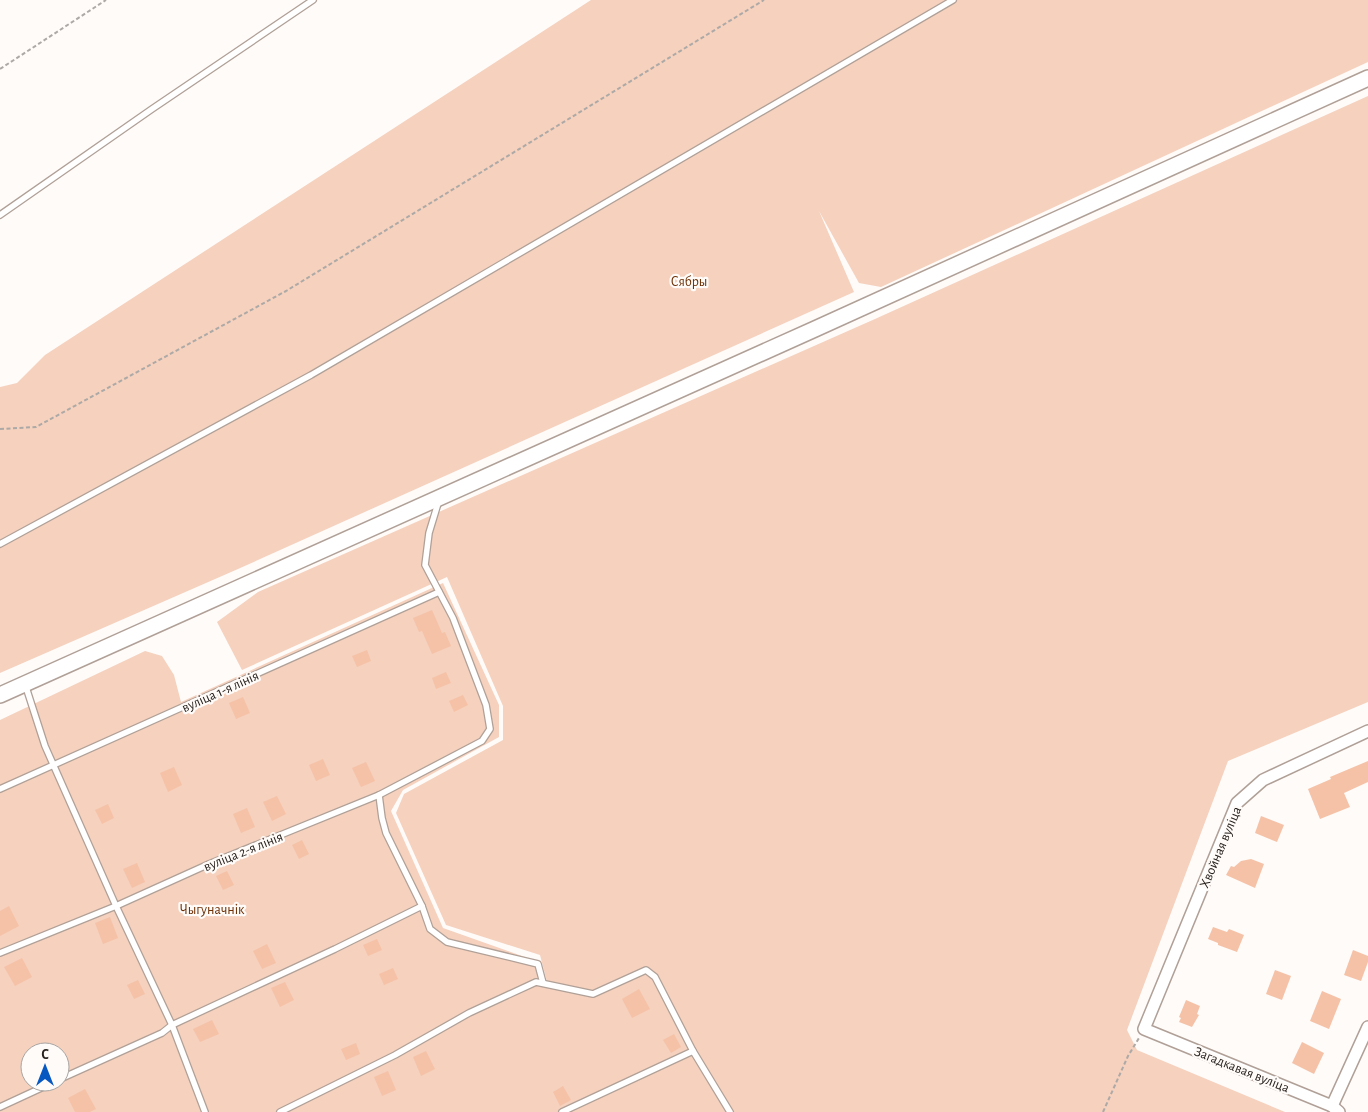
<svg xmlns="http://www.w3.org/2000/svg" width="1368" height="1112" font-family="'Alegreya Sans',sans-serif">
	<rect width="100%" height="100%" fill="#fefbf9"/>
	<g fill="#f5d1be" fill-rule="evenodd">
		<polygon points="591,0 1368,0 1368,62 881,287 859,283 819,211 854,292 238,569 0,673 0,387 17,383 45,355"/>
		<path d="M 1368,96 L 1368,702 L 1228,761 L 1127,1030 L 1137,1050 L 1285,1112 L 0,1112 L 0,720 L 145,651 L 162,656 L 174,675 L 181,702 L 443,583 L 499,705 L 499,737 L 403,790 L 391,811 L 443,928 L 533,960 L 541,986 L 584,989 L 547,982 L 540,955 L 446,925 L 396,813 L 404,794 L 503,740 L 503,706 L 447,577 L 242,670 L 217,622 L 258,592 L 875,319 ZM 30,1052 L 60,1052 L 60,1082 L 30,1082 Z"/>
	</g>
	<g fill="#f5c2a7">
		<polygon points="432,610 442,633 445,632 451,646 432,654 422,631 419,632 413,618"/>
		<polygon points="367,650 371,661 357,667 352,656"/>
		<polygon points="446,672 451,683 436,689 432,678"/>
		<polygon points="463,695 468,705 454,712 449,701"/>
		<polygon points="243,697 250,713 236,719 229,703"/>
		<polygon points="323,759 330,775 316,781 309,765"/>
		<polygon points="1368,761 1368,782 1344,793 1350,807 1320,819 1308,789 1331,779 1330,777"/>
		<polygon points="366,762 375,781 361,787 352,768"/>
		<polygon points="174,767 182,785 168,792 160,773"/>
		<polygon points="277,796 286,814 272,821 263,802"/>
		<polygon points="108,804 114,818 102,824 95,810"/>
		<polygon points="247,808 255,827 241,833 233,814"/>
		<polygon points="1261,816 1284,825 1277,842 1255,833"/>
		<polygon points="302,840 309,854 299,859 292,845"/>
		<polygon points="1251,859 1264,864 1255,888 1226,875 1231,866 1234,867 1241,861"/>
		<polygon points="137,863 145,882 132,888 123,869"/>
		<polygon points="227,871 234,885 223,890 216,876"/>
		<polygon points="9,906 19,926 0,936 0,911"/>
		<polygon points="110,917 118,938 103,944 95,923"/>
		<polygon points="1213,927 1227,932 1229,929 1244,935 1237,952 1218,945 1218,943 1208,939"/>
		<polygon points="377,939 382,950 368,956 363,945"/>
		<polygon points="267,944 276,963 262,969 253,951"/>
		<polygon points="1353,950 1368,956 1368,962 1361,981 1344,975"/>
		<polygon points="22,958 32,977 15,986 4,967"/>
		<polygon points="393,968 398,979 384,985 379,974"/>
		<polygon points="1275,970 1291,976 1282,1000 1266,994"/>
		<polygon points="138,980 145,994 134,999 127,985"/>
		<polygon points="285,982 294,1000 280,1007 271,988"/>
		<polygon points="639,989 650,1009 632,1018 622,999"/>
		<polygon points="1322,991 1341,999 1329,1029 1310,1021"/>
		<polygon points="1186,1000 1200,1006 1197,1014 1199,1015 1192,1027 1179,1022 1181,1018 1179,1017"/>
		<polygon points="212,1020 219,1034 200,1042 193,1029"/>
		<polygon points="674,1034 681,1047 671,1053 663,1040"/>
		<polygon points="1302,1042 1324,1053 1314,1074 1292,1063"/>
		<polygon points="356,1043 360,1054 346,1060 341,1049"/>
		<polygon points="426,1051 435,1069 421,1076 413,1057"/>
		<polygon points="388,1071 396,1090 382,1096 374,1077"/>
		<polygon points="563,1086 571,1100 560,1106 553,1092"/>
		<polygon points="85,1089 96,1109 90,1112 75,1112 68,1098"/>
	</g>
	<g fill="none" stroke-linecap="round" stroke-linejoin="round">
		<defs>
			<g id="lane">
				<polyline points="0,215 152,109 313,0"/>
				<polyline points="0,544 311,375 953,0"/>
				<polyline points="25,684 45,746 116,906 172,1025 205,1112"/>
				<polyline points="0,789 439,592"/>
				<polyline points="379,795 382,818 386,833 422,906 430,929 447,942 538,964 543,983"/>
				<polyline points="0,953 116,906 209,864 379,795 482,741 490,729 486,705 453,618 425,565 429,533 439,500"/>
				<polyline points="60,1079 162,1033 172,1025 335,949 422,906"/>
				<polyline points="0,1107 54,1082"/>
				<polyline points="280,1112 395,1055 469,1013 536,982 593,994 646,970 655,977 693,1051"/>
				<polyline points="562,1112 693,1051 730,1112"/>
			</g>
			<g id="street">
				<polyline points="1332,1106 1368,1027"/>
				<polyline points="1339,1112 1332,1106 1144,1029 1237,803 1263,780 1368,731"/>
			</g>
			<polyline id="secondary" points="0,695 815,329 1368,78"/>
		</defs>
		<use href="#lane" stroke="#b0a097" stroke-width="8"/>
		<use href="#street" stroke="#b0a097" stroke-width="14"/>
		<use href="#secondary" stroke="#b0a097" stroke-width="18"/>
		<g stroke="#ada9a6" stroke-width="2" stroke-dasharray="4 2.5" stroke-linecap="butt">
			<polyline points="0,69 106,0"/>
			<polyline points="0,429 36,427 286,291 764,0"/>
			<polyline points="1103,1112 1128,1056 1139,1038"/>
		</g>
		<use href="#lane" stroke="#fff" stroke-width="5.5"/>
		<use href="#street" stroke="#fff" stroke-width="11"/>
		<use href="#secondary" stroke="#fff" stroke-width="15"/>
	</g>
	<g text-anchor="middle" stroke-width="4.5" stroke-linejoin="round" paint-order="stroke">
		<g font-size="14" fill="#6d3005" stroke="#fefbf9">
			<text x="689" y="286">Сябры</text>
			<text x="212" y="914">Чыгуначнік</text>
		</g>
		<g font-size="14" fill="#29231f" stroke="#fefbf9">
			<text transform="translate(220 691) rotate(-24)" y="5">вуліца 1-я лінія</text>
			<text transform="translate(1220 847) rotate(-67)" y="5">Хвойная вуліца</text>
			<text transform="translate(243 851) rotate(-22)" y="5">вуліца 2-я лінія</text>
			<text transform="translate(1242 1069) rotate(22)" y="5">Загадкавая вуліца</text>
		</g>
	</g>
	<g transform="translate(45 1067)"><circle r="24" fill="#fefbf9" stroke="#a9a5a2"/>
	<path d="M0-4L9 19L0 12L-9 19Z" fill="#0858c2"/>
	<text y="-8" font-size="14" font-weight="bold" text-anchor="middle" fill="#29231f">С</text>
	</g>
</svg>
